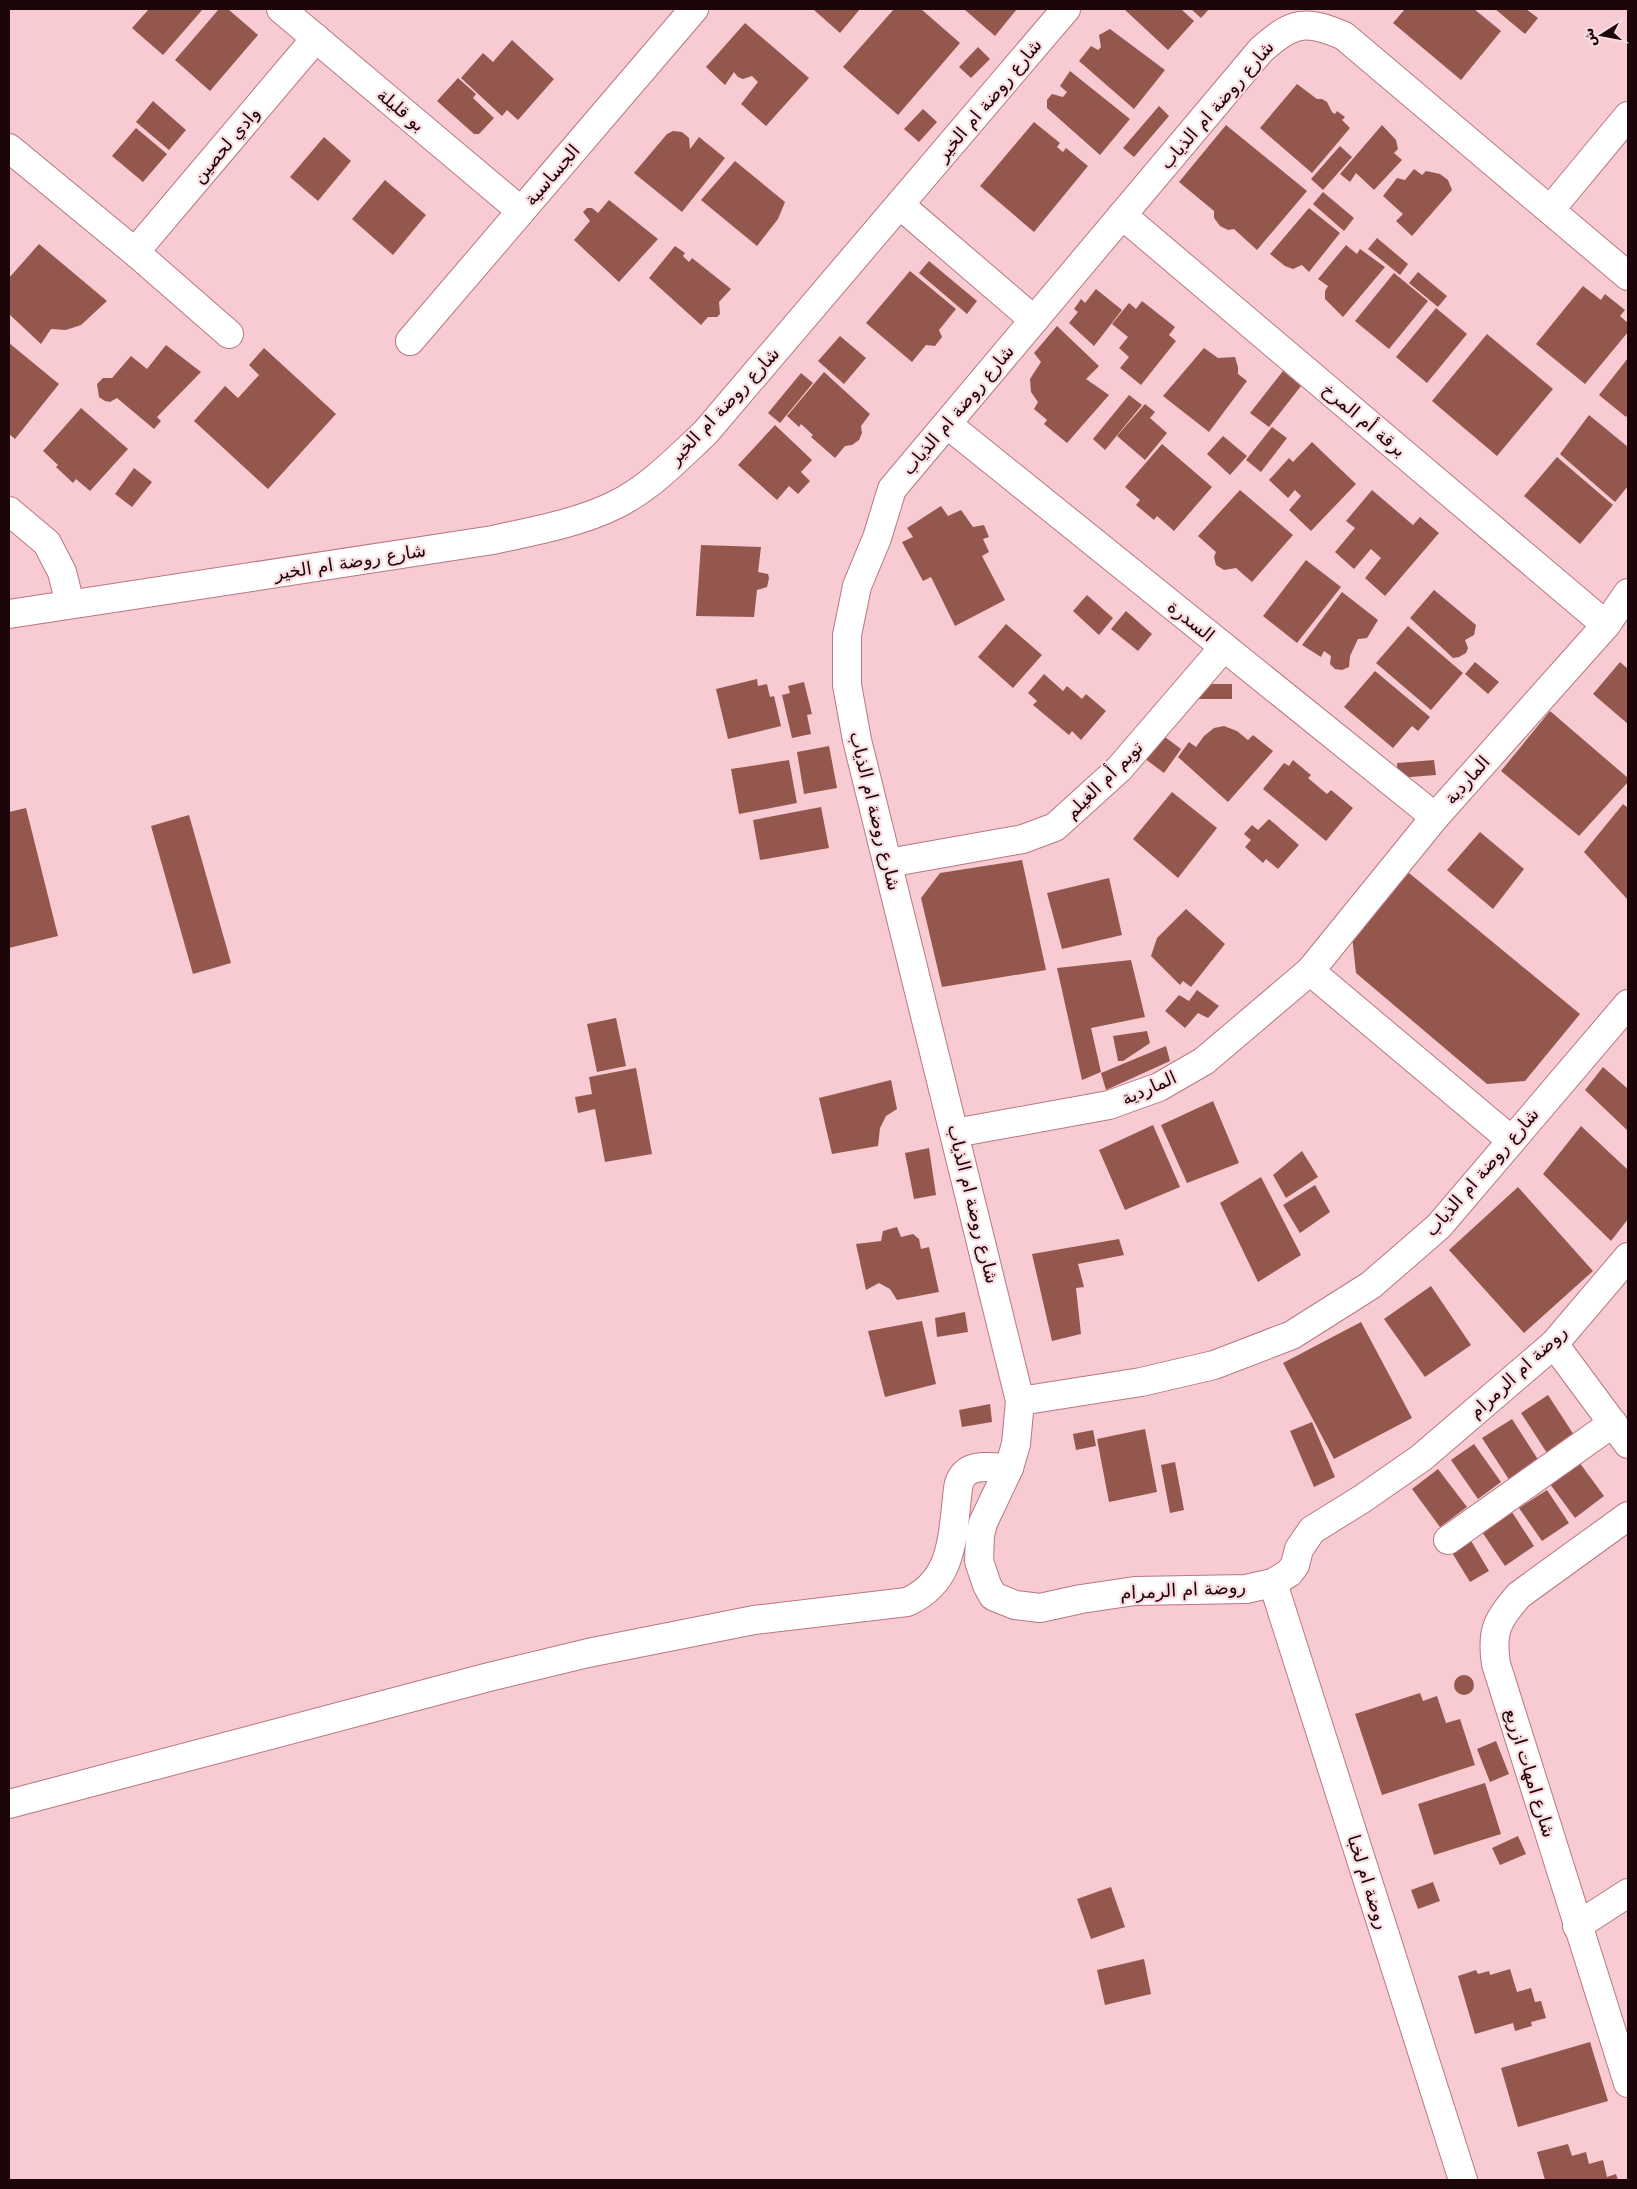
<svg xmlns="http://www.w3.org/2000/svg" width="1637" height="2189" font-family="'DejaVu Sans','Noto Naskh Arabic',sans-serif">
	<rect width="100%" height="100%" fill="#f7cbd1"/>
	<g fill="#94574e">
		<polygon points="149,9 203,9 163,55 132,28"/>
		<polygon points="219,9 228,9 258,35 210,91 175,60"/>
		<polygon points="815,9 860,9 840,33 814,10"/>
		<polygon points="894,9 921,9 960,43 898,115 843,67"/>
		<polygon points="964,9 1017,9 995,36"/>
		<polygon points="1124,9 1181,9 1194,21 1168,50"/>
		<polygon points="1191,9 1209,9 1201,18"/>
		<polygon points="1405,9 1474,9 1501,31 1461,80 1393,23"/>
		<polygon points="1495,9 1526,9 1538,18 1525,34"/>
		<polygon points="745,23 809,78 766,126 741,104 758,82 752,76 743,79 738,77 734,72 725,85 706,67"/>
		<polygon points="1110,29 1165,70 1134,109 1079,61 1091,46 1098,50 1101,47 1099,35"/>
		<polygon points="512,40 554,79 518,120 507,110 502,116 461,78 483,53 493,62"/>
		<polygon points="978,47 990,59 971,78 959,67"/>
		<polygon points="1070,71 1130,119 1100,155 1047,108 1047,100 1052,94 1063,97 1067,92 1060,86"/>
		<polygon points="458,78 476,94 473,98 494,118 479,134 474,134 437,101"/>
		<polygon points="1297,84 1317,99 1322,99 1327,102 1332,112 1335,114 1337,111 1345,117 1342,120 1350,128 1312,173 1260,128"/>
		<polygon points="153,101 186,130 169,150 136,122"/>
		<polygon points="1159,106 1169,116 1134,157 1123,148"/>
		<polygon points="923,109 937,122 919,142 904,129"/>
		<polygon points="1034,122 1060,143 1057,147 1063,152 1066,148 1088,166 1034,232 980,186"/>
		<polygon points="1226,125 1307,191 1257,250 1234,229 1228,230 1220,226 1214,218 1214,211 1179,182"/>
		<polygon points="1382,125 1396,140 1398,149 1394,153 1402,160 1374,190 1356,173 1350,182 1340,174"/>
		<polygon points="136,128 167,154 143,182 112,156"/>
		<polygon points="673,131 682,132 689,138 690,149 699,137 725,158 682,212 634,173 667,134"/>
		<polygon points="324,137 351,161 318,201 290,177"/>
		<polygon points="1340,146 1352,157 1323,190 1311,179"/>
		<polygon points="735,161 785,202 778,219 757,246 701,200"/>
		<polygon points="1414,169 1422,175 1426,171 1440,174 1448,180 1452,190 1412,236 1396,221 1403,214 1383,196 1397,178 1405,180"/>
		<polygon points="385,180 426,215 393,255 352,219"/>
		<polygon points="1323,192 1354,218 1344,231 1313,204"/>
		<polygon points="609,200 658,239 619,282 574,240 590,221 583,212 587,208 592,208 598,213"/>
		<polygon points="1309,208 1340,233 1309,272 1302,265 1293,269 1285,266 1270,254"/>
		<polygon points="1377,238 1408,264 1400,275 1368,249"/>
		<polygon points="39,244 107,301 81,325 66,330 51,329 41,344 9,314 9,278"/>
		<polygon points="1346,245 1357,254 1360,249 1385,267 1343,317 1325,299 1325,291 1328,286 1318,279"/>
		<polygon points="675,246 685,253 683,256 689,262 692,258 731,289 719,302 720,314 717,317 708,317 701,325 649,278"/>
		<polygon points="929,261 977,301 967,314 919,273"/>
		<polygon points="910,271 956,309 939,330 942,337 935,346 926,345 912,362 866,323"/>
		<polygon points="1418,272 1447,296 1438,307 1409,283"/>
		<polygon points="1394,273 1428,301 1389,349 1355,321"/>
		<polygon points="1583,286 1601,300 1605,294 1625,310 1620,316 1628,323 1628,332 1585,384 1536,344"/>
		<polygon points="1096,289 1122,310 1094,346 1069,323 1078,312 1074,309 1081,299 1085,303"/>
		<polygon points="1142,301 1175,327 1169,335 1176,341 1141,385 1120,368 1129,357 1119,348 1128,337 1112,324 1129,303 1136,309"/>
		<polygon points="1436,308 1467,334 1427,383 1396,357"/>
		<polygon points="1057,326 1099,366 1086,379 1109,395 1067,443 1044,424 1047,420 1034,409 1038,402 1031,392 1030,379 1041,362 1034,353"/>
		<polygon points="1487,334 1553,389 1497,456 1432,401"/>
		<polygon points="840,336 866,358 844,384 818,361"/>
		<polygon points="9,343 59,384 15,439 9,434"/>
		<polygon points="166,345 201,372 157,417 161,421 154,429 117,398 110,402 105,401 99,397 97,384 103,378 112,378 131,356 147,369"/>
		<polygon points="264,348 336,414 268,489 194,421 225,386 238,398 259,375 249,365"/>
		<polygon points="1204,348 1218,358 1235,357 1238,367 1238,374 1247,381 1209,432 1163,396"/>
		<polygon points="1628,358 1628,414 1626,417 1599,395"/>
		<polygon points="1283,371 1301,386 1269,427 1250,413"/>
		<polygon points="824,372 870,414 861,426 862,433 859,440 852,445 845,446 835,458 811,437 813,435 801,424 799,427 787,416"/>
		<polygon points="801,373 813,383 780,423 768,413"/>
		<polygon points="1129,395 1142,405 1105,450 1093,439"/>
		<polygon points="1145,404 1155,412 1150,418 1167,433 1145,460 1117,436"/>
		<polygon points="81,408 128,449 90,491 76,479 73,483 56,467 58,465 43,451"/>
		<polygon points="1589,415 1628,447 1628,486 1615,502 1560,454"/>
		<polygon points="775,425 812,460 801,472 810,481 798,494 789,486 777,500 738,465"/>
		<polygon points="1272,427 1287,438 1261,472 1246,460"/>
		<polygon points="1223,436 1247,456 1230,475 1207,454"/>
		<polygon points="1312,442 1356,484 1311,531 1289,510 1301,496 1295,490 1288,498 1269,480 1289,458 1293,462"/>
		<polygon points="1162,444 1212,487 1174,531 1157,516 1154,520 1136,505 1140,500 1125,487"/>
		<polygon points="1557,457 1613,505 1580,544 1524,496"/>
		<polygon points="134,468 152,482 132,507 115,494"/>
		<polygon points="1240,490 1293,535 1252,582 1236,568 1224,570 1216,565 1214,557 1216,552 1198,536"/>
		<polygon points="1372,490 1413,525 1420,517 1439,533 1385,596 1365,578 1381,558 1371,549 1354,569 1335,552 1355,528 1346,521"/>
		<polygon points="941,506 948,516 961,510 973,527 984,525 989,537 983,539 989,552 982,556 1005,600 955,626 931,577 923,581 902,542 913,537 907,528"/>
		<polygon points="701,545 761,547 758,572 768,574 769,578 767,587 757,590 754,617 696,616"/>
		<polygon points="1306,560 1341,587 1297,643 1263,616"/>
		<polygon points="1434,590 1476,625 1474,635 1465,640 1468,648 1466,653 1459,657 1453,658 1410,618"/>
		<polygon points="1342,592 1378,620 1367,638 1358,639 1350,656 1349,667 1342,670 1335,669 1330,664 1331,656 1324,651 1321,657 1302,645"/>
		<polygon points="1087,595 1113,618 1099,635 1073,611"/>
		<polygon points="1126,611 1152,634 1138,651 1111,629"/>
		<polygon points="1006,624 1042,655 1013,688 978,657"/>
		<polygon points="1408,626 1463,673 1431,710 1376,663"/>
		<polygon points="1475,662 1499,682 1488,694 1465,674"/>
		<polygon points="1620,662 1628,669 1628,724 1593,694"/>
		<polygon points="1375,671 1430,717 1418,731 1412,726 1393,748 1344,707"/>
		<polygon points="1044,674 1063,691 1067,686 1082,699 1086,694 1106,711 1081,740 1072,731 1069,735 1033,705 1037,701 1028,693"/>
		<polygon points="757,679 758,686 767,684 770,697 774,696 781,726 728,739 716,689"/>
		<polygon points="804,682 812,714 807,715 811,734 792,738 782,695 790,693 788,686"/>
		<rect x="1198" y="684" width="34" height="15"/>
		<polygon points="1550,711 1628,778 1628,782 1579,836 1501,771"/>
		<polygon points="1224,726 1237,731 1248,740 1253,735 1273,751 1228,802 1178,757 1189,742 1196,747 1204,736 1214,728"/>
		<polygon points="1157,731 1181,749 1164,773 1140,755"/>
		<polygon points="829,746 837,788 804,794 797,752"/>
		<polygon points="789,760 797,803 739,814 731,769"/>
		<polygon points="1293,760 1311,775 1308,778 1327,794 1331,790 1353,808 1326,841 1263,789 1284,763 1289,766"/>
		<polygon points="1434,760 1436,775 1398,778 1397,763"/>
		<polygon points="1172,792 1217,828 1178,878 1133,839"/>
		<polygon points="1623,804 1628,808 1628,900 1584,852"/>
		<polygon points="821,807 829,848 760,860 753,820"/>
		<polygon points="26,808 58,936 9,948 9,812"/>
		<polygon points="189,815 231,963 193,974 151,826"/>
		<polygon points="1269,819 1299,845 1278,869 1266,859 1263,863 1245,847 1251,840 1244,834 1252,825 1258,830"/>
		<polygon points="1480,832 1524,869 1493,909 1447,870"/>
		<polygon points="1022,860 1046,970 942,987 921,898 940,873"/>
		<polygon points="1409,873 1580,1014 1525,1081 1487,1084 1356,973 1352,936"/>
		<polygon points="1109,878 1122,935 1062,949 1047,893"/>
		<polygon points="1186,909 1225,944 1191,987 1183,981 1180,985 1151,956 1157,938"/>
		<polygon points="1131,960 1145,1017 1091,1028 1101,1072 1082,1080 1057,968"/>
		<polygon points="1197,990 1219,1006 1208,1018 1198,1013 1185,1028 1165,1011 1179,995 1189,1001"/>
		<polygon points="616,1018 626,1066 597,1072 587,1024"/>
		<polygon points="1147,1031 1150,1043 1123,1061 1118,1061 1113,1036"/>
		<polygon points="1166,1046 1170,1061 1106,1090 1101,1073"/>
		<polygon points="1603,1067 1628,1089 1628,1131 1585,1090"/>
		<polygon points="636,1068 652,1154 605,1162 595,1109 578,1113 575,1097 592,1094 589,1077"/>
		<polygon points="891,1080 897,1109 886,1116 880,1128 878,1146 832,1154 819,1098"/>
		<polygon points="1213,1101 1239,1163 1187,1183 1161,1125"/>
		<polygon points="1153,1125 1180,1187 1125,1210 1099,1150"/>
		<polygon points="1581,1126 1628,1170 1628,1219 1611,1241 1543,1174"/>
		<polygon points="929,1148 936,1195 914,1199 905,1153"/>
		<polygon points="1302,1151 1318,1177 1286,1198 1273,1175"/>
		<polygon points="1261,1177 1301,1255 1258,1282 1220,1203"/>
		<polygon points="1315,1185 1330,1212 1300,1233 1283,1205"/>
		<polygon points="1518,1187 1593,1271 1524,1333 1449,1250"/>
		<polygon points="897,1227 901,1237 913,1234 919,1239 921,1249 929,1247 939,1292 897,1300 890,1289 879,1283 866,1290 856,1244 881,1241 883,1231"/>
		<polygon points="1119,1239 1124,1255 1078,1264 1084,1287 1076,1288 1081,1334 1052,1341 1032,1254"/>
		<polygon points="1431,1286 1471,1345 1425,1377 1384,1319"/>
		<polygon points="965,1312 968,1332 937,1337 935,1318"/>
		<polygon points="922,1321 936,1384 885,1397 868,1331"/>
		<polygon points="1361,1322 1412,1418 1334,1459 1283,1363"/>
		<polygon points="1548,1395 1574,1435 1547,1453 1521,1413"/>
		<polygon points="990,1404 992,1422 962,1427 959,1410"/>
		<polygon points="1512,1419 1539,1461 1510,1481 1482,1438"/>
		<polygon points="1312,1422 1335,1477 1314,1487 1290,1431"/>
		<polygon points="1145,1429 1157,1492 1109,1502 1097,1439"/>
		<polygon points="1093,1430 1096,1446 1076,1450 1073,1434"/>
		<polygon points="1474,1444 1501,1482 1478,1499 1451,1460"/>
		<polygon points="1175,1462 1184,1510 1170,1513 1161,1465"/>
		<polygon points="1579,1462 1604,1496 1575,1518 1550,1484"/>
		<polygon points="1438,1469 1467,1507 1440,1527 1412,1489"/>
		<polygon points="1547,1490 1569,1523 1542,1541 1519,1508"/>
		<polygon points="1510,1509 1534,1546 1505,1566 1480,1529"/>
		<polygon points="1470,1539 1489,1571 1470,1582 1451,1551"/>
		<circle cx="1464" cy="1685" r="10"/>
		<polygon points="1420,1693 1423,1701 1437,1696 1446,1723 1460,1719 1475,1765 1382,1795 1355,1714"/>
		<polygon points="1496,1741 1509,1774 1490,1782 1477,1749"/>
		<polygon points="1485,1783 1501,1834 1434,1855 1418,1804"/>
		<polygon points="1518,1836 1526,1854 1500,1865 1492,1848"/>
		<polygon points="1433,1882 1440,1901 1418,1909 1411,1890"/>
		<polygon points="1111,1887 1125,1927 1091,1939 1077,1899"/>
		<polygon points="1144,1959 1151,1994 1105,2005 1097,1970"/>
		<polygon points="1510,1969 1517,1992 1531,1988 1535,2002 1541,2001 1546,2018 1531,2022 1532,2026 1515,2031 1513,2023 1475,2034 1458,1976 1476,1970 1478,1974 1489,1971 1490,1975"/>
		<polygon points="1590,2042 1608,2101 1518,2127 1501,2068"/>
		<polygon points="1568,2144 1572,2156 1586,2152 1589,2164 1603,2160 1607,2177 1616,2174 1618,2180 1545,2180 1537,2152"/>
	</g>
	<g fill="none" stroke-linecap="round" stroke-linejoin="round">
		<defs>
			<g id="minor">
				<polyline points="281,9 521,211"/>
				<polyline points="9,148 135,252 229,334"/>
				<polyline points="900,205 1034,320"/>
				<polyline points="1550,210 1628,116"/>
				<polyline points="1122,215 1606,625"/>
				<polyline points="135,252 316,38"/>
				<path d="M 1628,276 L 1344,36 C 1305,19 1292,22 1261,50 L 892,489 L 877,538 L 857,586 L 847,635 L 847,685 L 857,740 L 1020,1401 L 1016,1444 L 1009,1468 L 983,1523 L 980,1535 L 979,1561 L 987,1585 L 993,1596 L 1015,1605 L 1040,1608 L 1081,1599 L 1135,1591 L 1246,1589 L 1273,1583 L 1289,1573 L 1295,1565 L 1299,1549 L 1312,1530 L 1362,1499 L 1421,1458 L 1554,1344 L 1628,1257"/>
				<polyline points="410,341 694,9"/>
				<polyline points="947,424 1435,817"/>
				<polyline points="9,511 47,543 62,572 70,604"/>
				<path d="M 9,614 L 493,540 C 533,531 579,523 615,505 C 650,488 677,459 705,433 L 1066,9"/>
				<polyline points="888,863 1023,839 1055,827 1119,769 1224,647"/>
				<polyline points="1310,971 1511,1140"/>
				<polyline points="955,1133 1109,1105 1159,1087 1204,1061 1310,971 1435,817 1606,625 1628,593"/>
				<polyline points="1554,1344 1628,1444"/>
				<polyline points="1020,1401 1141,1382 1214,1365 1292,1335 1371,1285 1439,1226 1628,1004"/>
				<path d="M 1628,1516 L 1519,1595 C 1497,1620 1491,1631 1496,1664 L 1628,2083"/>
				<polyline points="1448,1540 1613,1423"/>
				<polyline points="1273,1583 1463,2180"/>
				<path d="M 9,1804 L 489,1677 L 588,1653 L 754,1620 L 907,1602 C 952,1582 952,1541 957,1498 C 958,1487 958,1478 968,1471 C 979,1464 997,1468 1009,1468"/>
				<polyline points="1577,1926 1628,1893"/>
			</g>
		</defs>
		<use href="#minor" stroke="#b97782" stroke-width="30"/>
		<use href="#minor" stroke="#fff" stroke-width="28"/>
	</g>
	<g text-anchor="middle" stroke-width="4.5" stroke-linejoin="round" paint-order="stroke">
		<g font-size="18" fill="#1d060a" stroke="#fadce1">
			<text transform="translate(989 100) rotate(-50)" y="6">شارع روضة ام الخير</text>
			<text transform="translate(1217 105) rotate(-49)" y="6">شارع روضة ام الذياب</text>
			<text transform="translate(401 110) rotate(40)" y="6">بو قليلة</text>
			<text transform="translate(226 145) rotate(-50)" y="6">وادي لحصين</text>
			<text transform="translate(552 175) rotate(-49)" y="6">الجساسية</text>
			<text transform="translate(724 406) rotate(-47)" y="6">شارع روضة ام الخير</text>
			<text transform="translate(958 410) rotate(-50)" y="6">شارع روضة ام الذياب</text>
			<text transform="translate(1364 420) rotate(40)" y="6">برقة أم المرخ</text>
			<text transform="translate(350 562) rotate(-9)" y="6">شارع روضة ام الخير</text>
			<text transform="translate(1191 621) rotate(39)" y="6">السدرة</text>
			<text transform="translate(1104 780) rotate(-45)" y="6">تويم أم الغيلم</text>
			<text transform="translate(1467 780) rotate(-48)" y="6">الماردية</text>
			<text transform="translate(875 811) rotate(76)" y="6">شارع روضة ام الذياب</text>
			<text transform="translate(1149 1088) rotate(-24)" y="6">الماردية</text>
			<text transform="translate(1482 1172) rotate(-49)" y="6">شارع روضة ام الذياب</text>
			<text transform="translate(973 1204) rotate(76)" y="6">شارع روضة ام الذياب</text>
			<text transform="translate(1518 1372) rotate(-43)" y="6">روضة ام الرمرام</text>
			<text transform="translate(1183 1590) rotate(-3)" y="6">روضة ام الرمرام</text>
			<text transform="translate(1530 1773) rotate(73)" y="6">شارع امهات ازريع</text>
			<text transform="translate(1368 1882) rotate(72)" y="6">روضة ام لخبا</text>
		</g>
	</g>
	<rect width="1637" height="2189" fill="none" stroke="#1d060a" stroke-width="20"/>
	<g transform="translate(1602 35) rotate(259)" stroke="#fadce1" stroke-width="4" paint-order="stroke">
	<path d="M0-4L9 19L0 12L-9 19Z" fill="#1d060a"/>
	<text y="-8" font-size="14" font-weight="bold" text-anchor="middle" fill="#1d060a">ش</text>
	</g>
</svg>
